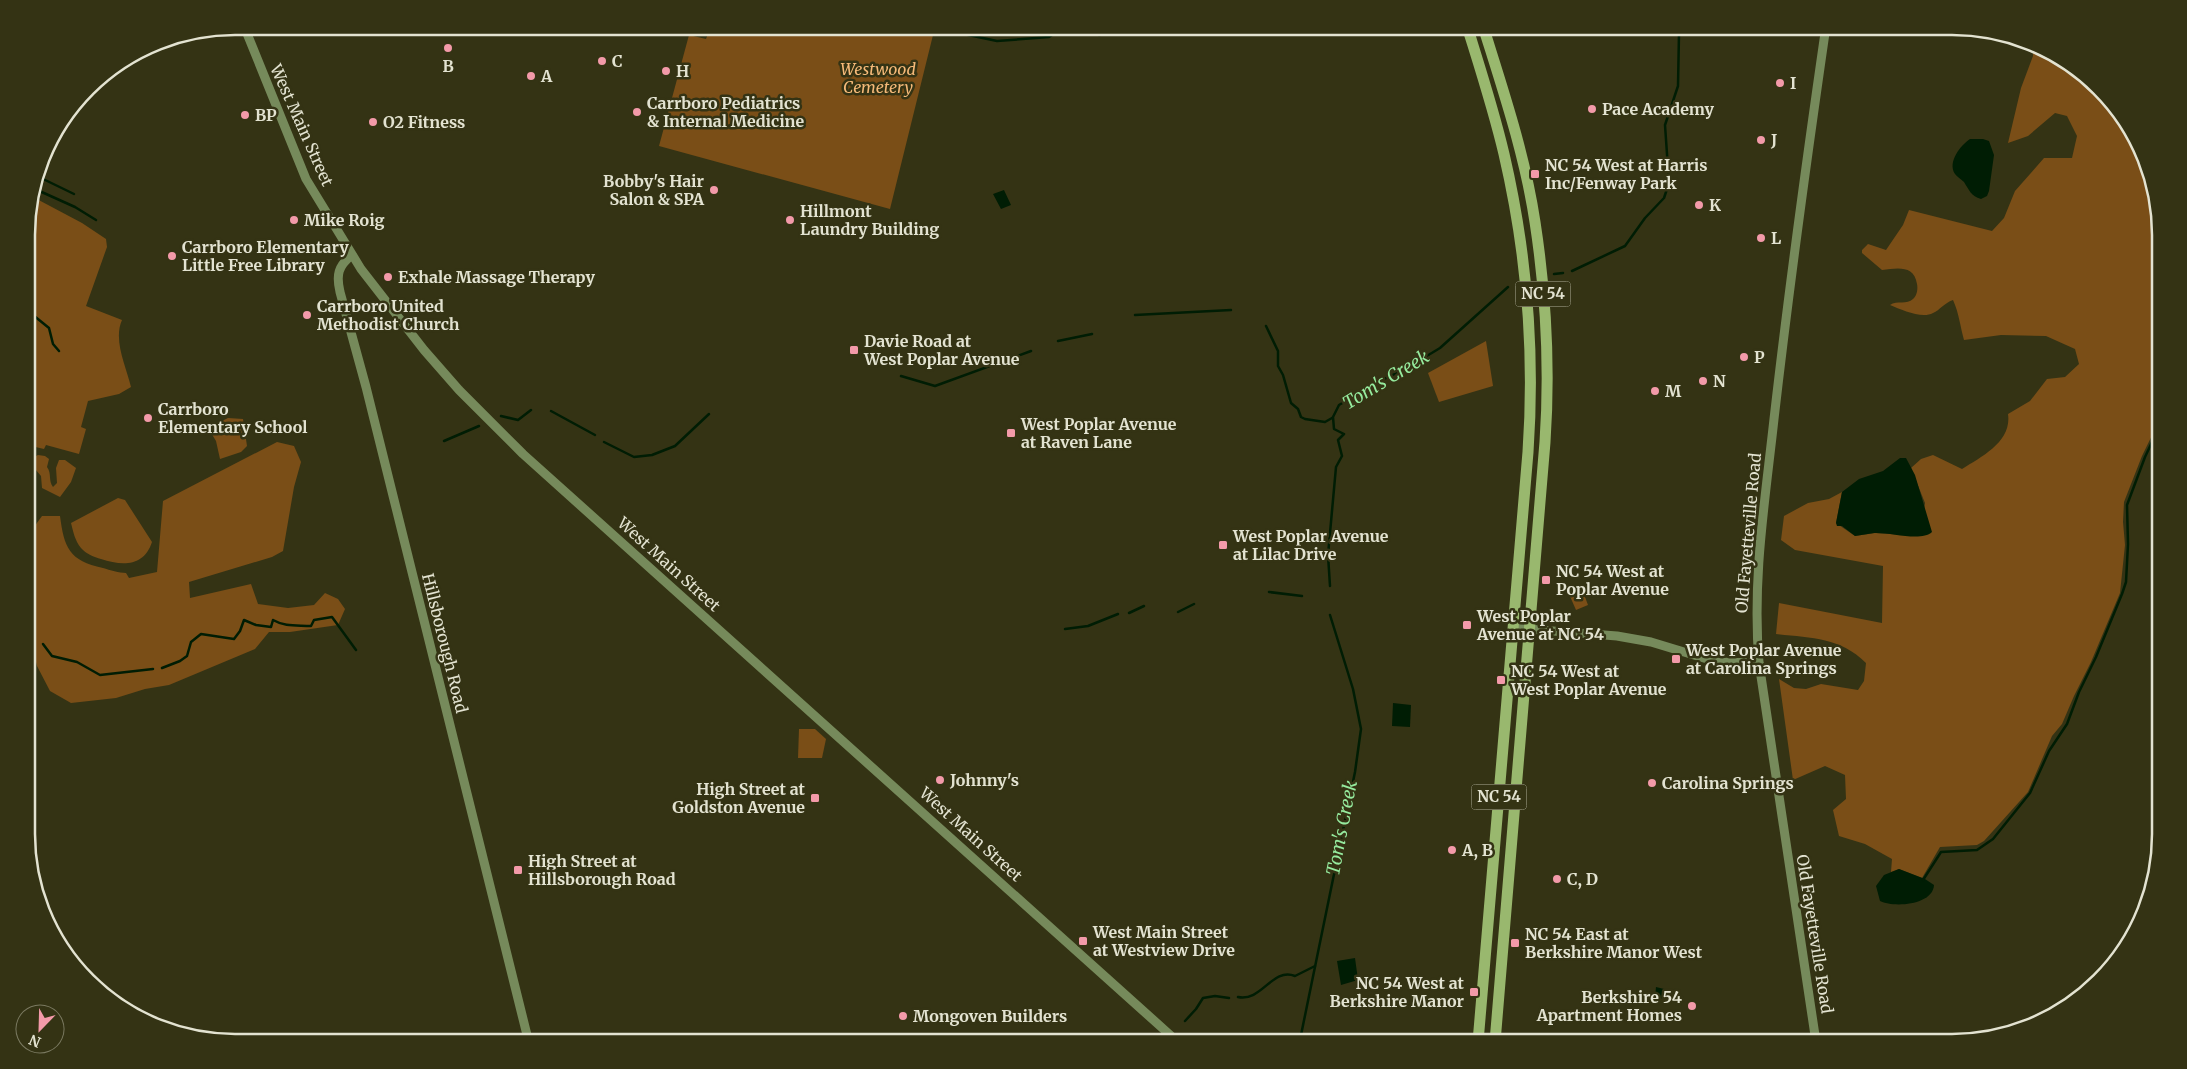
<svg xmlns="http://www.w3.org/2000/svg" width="2187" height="1069" font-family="Merriweather,serif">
	<rect width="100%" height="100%" fill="#343314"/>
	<g fill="#7a4e17">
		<polygon points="711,26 935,27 890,209 659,146 689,35 706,39"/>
		<path d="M 2033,45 L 2044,48 L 2089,78 L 2125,119 L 2159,208 L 2160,419 L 2142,456 L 2124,502 L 2123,522 L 2125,545 L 2120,593 L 2091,662 L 2074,696 L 2062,724 L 2052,736 L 2028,792 L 1984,841 L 1977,845 L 1940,847 L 1922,878 L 1899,869 L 1891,872 L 1892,859 L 1865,844 L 1839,836 L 1833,810 L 1846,799 L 1845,775 L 1825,766 L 1793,780 L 1779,679 L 1794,688 L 1806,689 L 1821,684 L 1858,690 L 1864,681 L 1866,663 C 1840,637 1811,638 1776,634 L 1779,603 L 1882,623 L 1883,566 L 1795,550 L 1781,540 L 1784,516 L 1808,503 L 1829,499 L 1842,492 L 1836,523 L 1855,536 L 1875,533 L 1920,536 L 1925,503 L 1911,468 L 1921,459 L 1933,455 L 1962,469 C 1983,456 2012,441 2008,414 L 2030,401 L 2047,379 L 2065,377 L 2079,364 L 2075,349 L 2046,336 L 2001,335 L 1964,340 C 1960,326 1959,313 1953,300 C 1944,303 1940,310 1933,313 C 1922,319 1902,310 1890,305 C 1897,300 1907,305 1913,299 C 1917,296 1918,289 1917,284 C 1914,265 1898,268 1882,270 L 1862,253 L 1862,250 L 1868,244 L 1886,250 L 1903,225 L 1909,210 L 1992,231 L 2004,218 L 2015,191 L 2044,158 L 2072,158 L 2077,136 L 2067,116 L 2055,113 L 2028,136 L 2008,143 L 2021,88 L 2033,56 Z"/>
		<path d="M 33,197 L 82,223 L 106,239 L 107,247 L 86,306 L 122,320 C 113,340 126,366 131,387 L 119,394 L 88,401 L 81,427 L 86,429 L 79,454 L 46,445 L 44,449 L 27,445 L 27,221 Z"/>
		<polygon points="1486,341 1493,386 1439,402 1428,373"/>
		<polygon points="228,418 243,419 247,446 241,452 220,459 216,441 210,431 212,426"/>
		<path d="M 277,442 L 294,446 L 301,462 L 294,487 L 283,551 L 272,557 L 189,582 L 190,598 L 251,584 L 258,604 L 288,608 L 314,605 L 325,593 L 338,599 L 345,609 L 338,625 L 290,632 L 269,632 L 255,649 L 169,685 L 145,689 L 116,698 L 71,703 L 50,691 L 37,666 L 28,631 L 27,528 L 29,534 L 42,516 L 60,516 C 64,547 69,561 103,568 C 110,570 119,573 126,573 L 129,578 L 157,572 L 163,501 Z"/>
		<path d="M 38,455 L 45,456 L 49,459 L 47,467 C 52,474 48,480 53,487 L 57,483 L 56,468 L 59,460 L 65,460 L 76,468 L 71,482 L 60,497 L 42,488 L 41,476 L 30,463 L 32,458 Z"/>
		<path d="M 118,498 L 125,500 L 152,542 C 144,567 122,566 101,559 C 94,557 86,554 81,548 C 75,541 73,531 71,523 Z"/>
		<polygon points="1582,589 1588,605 1576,610 1569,594"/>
		<polygon points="799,729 815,729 826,739 822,758 798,758"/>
	</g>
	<g fill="#001d04">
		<path d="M 1970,139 L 1983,139 L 1989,141 L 1994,155 L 1989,191 L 1987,196 L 1981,199 C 1971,196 1969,190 1964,182 C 1961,179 1957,177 1955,174 C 1947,162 1961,145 1970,139 Z"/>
		<polygon points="1004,190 1011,205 1001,209 993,194"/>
		<path d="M 1900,458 L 1906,458 L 1915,475 L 1932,532 C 1921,542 1890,532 1874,533 C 1868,534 1861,535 1855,536 L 1842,526 L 1837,526 L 1836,523 L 1842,492 L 1859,479 L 1883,471 Z"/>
		<polygon points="1393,703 1411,705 1410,727 1392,726"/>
		<path d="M 1899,869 L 1925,879 L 1934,885 C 1933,905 1894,908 1880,901 L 1876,886 L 1884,875 Z"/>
		<polygon points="1355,958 1358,980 1341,985 1337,961"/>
		<polygon points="1656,987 1676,992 1675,1001 1655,997"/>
	</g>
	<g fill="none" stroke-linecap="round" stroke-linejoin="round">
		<g stroke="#001d04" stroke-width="2.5">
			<polyline points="948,26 954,32 997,41 1049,37 1058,31 1100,35 1107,26"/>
			<polyline points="39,177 74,194"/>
			<polyline points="35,189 75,207 96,220"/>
			<polyline points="1572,271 1625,246 1645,218 1664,198 1669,183 1665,125 1678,86 1679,33 1675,26"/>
			<polyline points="1554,274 1563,273"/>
			<polyline points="27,313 33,315 49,328 53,344 59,351"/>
			<polyline points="1135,315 1231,310"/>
			<polyline points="1266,326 1278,351 1278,366 1283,375 1291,403 1298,409 1301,417 1305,419 1325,422 1332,418"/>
			<polyline points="1058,341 1092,334"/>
			<polyline points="901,376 935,386 1031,351"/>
			<polyline points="551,411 595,435"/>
			<polyline points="501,416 518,420 531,410"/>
			<polyline points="444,441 479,426"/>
			<polyline points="604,442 634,457 652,455 675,446 709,414"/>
			<polyline points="1330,586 1328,555 1336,467 1342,456 1338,440 1344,434 1334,429 1333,417 1339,405 1372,385 1407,368 1440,348 1508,287"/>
			<polyline points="1269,592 1302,596"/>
			<polyline points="1178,612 1194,604"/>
			<polyline points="1129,613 1144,606"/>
			<polyline points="1065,629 1088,626 1118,614"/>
			<polyline points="43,644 52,656 77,662 100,675 153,669"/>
			<path d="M 162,668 L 180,661 L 187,656 L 191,642 L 201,634 L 234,639 L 240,631 L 244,620 L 256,625 L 271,627 L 273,620 C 285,627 297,625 311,626 L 314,620 L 332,617 L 356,650"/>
			<polyline points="1923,880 1941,852 1977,850 1993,839 2030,793 2049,751 2067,724 2079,692 2096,657 2122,594 2126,582 2128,544 2127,505 2145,457 2160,425"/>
			<path d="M 1238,997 C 1262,1002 1272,967 1295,976 L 1315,966"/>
			<polyline points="1185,1021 1196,1009 1203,998 1215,996 1229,998"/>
			<polyline points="1302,1042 1301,1035 1355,772 1361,729 1353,689 1330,615"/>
			<polyline points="1151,1043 1159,1037"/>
		</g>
		<g stroke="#768a5b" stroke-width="9">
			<polyline points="244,26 306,179 361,269 424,350 459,390 523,454 1179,1043"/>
			<path d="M 352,255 C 338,266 336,275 340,292 L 366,387 L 529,1043"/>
			<polyline points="1514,628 1617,636 1651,642 1717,662 1759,663"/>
			<path d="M 1816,1042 L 1759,663 C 1752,579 1765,502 1774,419 C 1789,288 1807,157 1826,26"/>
		</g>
		<g stroke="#99b86e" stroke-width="11">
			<path d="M 1467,26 C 1480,68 1494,111 1504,154 C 1527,253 1535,351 1528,452 L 1478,1042"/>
			<path d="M 1483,26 C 1503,90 1525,155 1535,222 C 1546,294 1550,369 1545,442 L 1495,1042"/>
		</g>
	</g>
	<g fill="#f39aa9" stroke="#343314" stroke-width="2">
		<circle cx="448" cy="48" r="5"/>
		<circle cx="602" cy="61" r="5"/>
		<circle cx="666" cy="71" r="5"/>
		<circle cx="531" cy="76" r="5"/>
		<circle cx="1780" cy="83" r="5"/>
		<circle cx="1592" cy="109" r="5"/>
		<circle cx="637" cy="112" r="5"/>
		<circle cx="245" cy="115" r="5"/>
		<circle cx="373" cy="122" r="5"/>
		<circle cx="1761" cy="140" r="5"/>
		<rect x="1530" y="169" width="10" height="10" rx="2.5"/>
		<circle cx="714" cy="190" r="5"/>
		<circle cx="1699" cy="205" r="5"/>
		<circle cx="294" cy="220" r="5"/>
		<circle cx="790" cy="220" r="5"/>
		<circle cx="1761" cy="238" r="5"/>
		<circle cx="172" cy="256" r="5"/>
		<circle cx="388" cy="277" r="5"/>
		<circle cx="307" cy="315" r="5"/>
		<rect x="849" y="345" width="10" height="10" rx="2.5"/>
		<circle cx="1744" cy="357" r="5"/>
		<circle cx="1703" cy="381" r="5"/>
		<circle cx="1655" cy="391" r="5"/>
		<circle cx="148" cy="418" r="5"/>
		<rect x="1006" y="428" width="10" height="10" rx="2.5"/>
		<rect x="1218" y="540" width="10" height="10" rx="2.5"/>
		<rect x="1541" y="575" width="10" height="10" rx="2.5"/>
		<rect x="1462" y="620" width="10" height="10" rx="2.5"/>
		<rect x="1671" y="654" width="10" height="10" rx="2.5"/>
		<rect x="1496" y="675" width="10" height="10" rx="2.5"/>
		<circle cx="940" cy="780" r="5"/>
		<circle cx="1652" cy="783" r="5"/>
		<rect x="810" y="793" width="10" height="10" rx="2.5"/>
		<circle cx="1452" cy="850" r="5"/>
		<rect x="513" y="865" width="10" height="10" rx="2.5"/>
		<circle cx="1557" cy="879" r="5"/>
		<rect x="1078" y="936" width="10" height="10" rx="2.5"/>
		<rect x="1510" y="938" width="10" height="10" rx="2.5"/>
		<rect x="1469" y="987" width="10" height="10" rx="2.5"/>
		<circle cx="1692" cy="1006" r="5"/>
		<circle cx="903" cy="1016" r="5"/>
	</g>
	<g text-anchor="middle" stroke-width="5" stroke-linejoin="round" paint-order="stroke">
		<g fill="#343314" stroke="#aeae98" stroke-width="1">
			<rect x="1515.5" y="281.5" width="55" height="25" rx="4"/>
			<rect x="1471.5" y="784.5" width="55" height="25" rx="4"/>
		</g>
		<g font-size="15" font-weight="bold" fill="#e3e3d1">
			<text x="1543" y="299">NC 54</text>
			<text x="1499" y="802">NC 54</text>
		</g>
		<g font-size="16" font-weight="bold" fill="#e3e3d1" stroke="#343314" text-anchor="start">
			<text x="612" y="67">C</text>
			<text x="448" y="72" text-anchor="middle">B</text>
			<text x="676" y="77">H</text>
			<text x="541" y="82">A</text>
			<text x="1790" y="89">I</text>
			<text x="647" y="109">Carrboro Pediatrics<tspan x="647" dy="18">&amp; Internal Medicine</tspan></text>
			<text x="1602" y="115">Pace Academy</text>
			<text x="255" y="121">BP</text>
			<text x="383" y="128">O2 Fitness</text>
			<text x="1771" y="146">J</text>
			<text x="1545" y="171">NC 54 West at Harris<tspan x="1545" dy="18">Inc/Fenway Park</tspan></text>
			<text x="704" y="187" text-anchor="end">Bobby's Hair<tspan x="704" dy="18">Salon &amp; SPA</tspan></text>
			<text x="1709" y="211">K</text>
			<text x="800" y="217">Hillmont<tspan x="800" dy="18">Laundry Building</tspan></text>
			<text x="304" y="226">Mike Roig</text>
			<text x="1771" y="244">L</text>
			<text x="182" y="253">Carrboro Elementary<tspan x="182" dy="18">Little Free Library</tspan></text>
			<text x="398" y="283">Exhale Massage Therapy</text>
			<text x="317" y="312">Carrboro United<tspan x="317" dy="18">Methodist Church</tspan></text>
			<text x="864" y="347">Davie Road at<tspan x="864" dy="18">West Poplar Avenue</tspan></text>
			<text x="1754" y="363">P</text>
			<text x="1713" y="387">N</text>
			<text x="1665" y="397">M</text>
			<text x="158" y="415">Carrboro<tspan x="158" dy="18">Elementary School</tspan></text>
			<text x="1021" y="430">West Poplar Avenue<tspan x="1021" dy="18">at Raven Lane</tspan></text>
			<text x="1233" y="542">West Poplar Avenue<tspan x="1233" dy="18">at Lilac Drive</tspan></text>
			<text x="1556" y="577">NC 54 West at<tspan x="1556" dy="18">Poplar Avenue</tspan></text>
			<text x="1477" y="622">West Poplar<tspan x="1477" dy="18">Avenue at NC 54</tspan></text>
			<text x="1686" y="656">West Poplar Avenue<tspan x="1686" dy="18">at Carolina Springs</tspan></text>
			<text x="1511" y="677">NC 54 West at<tspan x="1511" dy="18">West Poplar Avenue</tspan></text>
			<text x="950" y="786">Johnny's</text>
			<text x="1662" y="789">Carolina Springs</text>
			<text x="805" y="795" text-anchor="end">High Street at<tspan x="805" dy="18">Goldston Avenue</tspan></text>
			<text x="1462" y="856">A, B</text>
			<text x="528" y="867">High Street at<tspan x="528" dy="18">Hillsborough Road</tspan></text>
			<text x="1567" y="885">C, D</text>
			<text x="1093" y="938">West Main Street<tspan x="1093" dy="18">at Westview Drive</tspan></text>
			<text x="1525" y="940">NC 54 East at<tspan x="1525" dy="18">Berkshire Manor West</tspan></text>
			<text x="1464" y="989" text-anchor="end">NC 54 West at<tspan x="1464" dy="18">Berkshire Manor</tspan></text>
			<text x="1682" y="1003" text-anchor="end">Berkshire 54<tspan x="1682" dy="18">Apartment Homes</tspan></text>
			<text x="913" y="1022">Mongoven Builders</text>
		</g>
		<g font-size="16" font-style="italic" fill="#f6ba79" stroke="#343314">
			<text x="878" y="75">Westwood<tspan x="878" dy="18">Cemetery</tspan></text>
		</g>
		<g font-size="16" fill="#e3e3d1" stroke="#343314">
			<text transform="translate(302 125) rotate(66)" y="6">West Main Street</text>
			<text transform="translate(1748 533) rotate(-85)" y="6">Old Fayetteville Road</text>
			<text transform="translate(669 564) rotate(42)" y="6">West Main Street</text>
			<text transform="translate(445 643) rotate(76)" y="6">Hillsborough Road</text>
			<text transform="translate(971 834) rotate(42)" y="6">West Main Street</text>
			<text transform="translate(1815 934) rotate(81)" y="6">Old Fayetteville Road</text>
		</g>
		<g font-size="18" font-style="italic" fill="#96eb9e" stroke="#343314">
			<text transform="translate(1386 380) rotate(-31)" y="6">Tom's Creek</text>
			<text transform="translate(1342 828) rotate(-79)" y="6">Tom's Creek</text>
		</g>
	</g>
	<path d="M0 0H2187V1069H0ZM235 35H1952A200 200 0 0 1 2152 235V834A200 200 0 0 1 1952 1034H235A200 200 0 0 1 35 834V235A200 200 0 0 1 235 35Z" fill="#343314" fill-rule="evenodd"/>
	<path fill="none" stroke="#e3e3d1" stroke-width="2.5" d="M235 35H1952A200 200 0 0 1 2152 235V834A200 200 0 0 1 1952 1034H235A200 200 0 0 1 35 834V235A200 200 0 0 1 235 35Z"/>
	<g transform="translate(40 1029) rotate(203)"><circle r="24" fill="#343314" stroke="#7a7960"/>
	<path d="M0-4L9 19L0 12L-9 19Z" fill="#f39aa9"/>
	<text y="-8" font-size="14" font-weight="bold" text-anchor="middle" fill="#e3e3d1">N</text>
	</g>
</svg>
